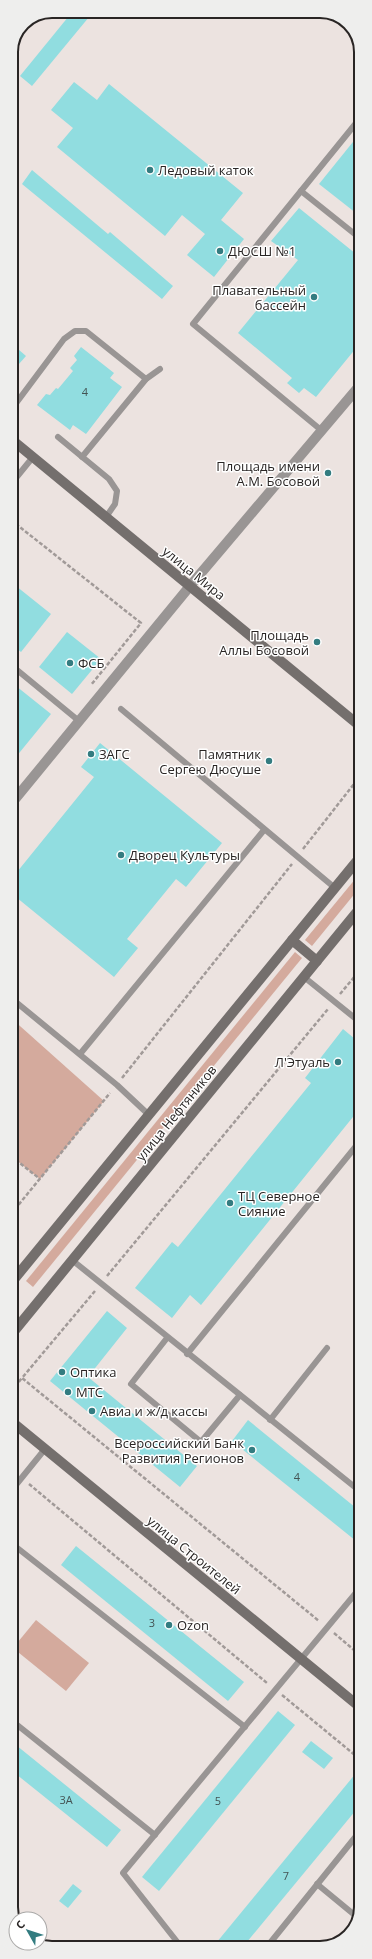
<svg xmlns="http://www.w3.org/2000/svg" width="372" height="1959" font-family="'Open Sans',sans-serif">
	<rect width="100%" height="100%" fill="#ece3e0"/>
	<g fill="#d4aa9d">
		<polygon points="361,872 361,886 312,946 305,940"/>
		<polygon points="295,952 302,958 33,1287 26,1281"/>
		<polygon points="11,1018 104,1101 40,1179 11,1156"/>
		<polygon points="36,1620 89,1663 66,1691 13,1648"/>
	</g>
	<g fill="#91dde0">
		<polygon points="73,11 94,11 32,86 20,76"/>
		<polygon points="74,82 97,100 109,84 243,193 221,220 244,239 214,277 187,255 205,234 182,215 165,236 57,147 73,128 51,110"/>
		<polygon points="361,132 361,217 319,184"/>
		<polygon points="32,170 108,234 110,232 173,286 162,299 22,184"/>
		<polygon points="299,208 361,258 361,342 316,397 304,388 299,393 287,383 292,378 238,333 298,260 271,241"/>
		<polygon points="11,343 26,356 11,373"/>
		<polygon points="81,347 114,373 110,378 122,387 86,434 73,425 70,430 37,405 46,394 50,395 56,388 58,389 73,371 70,368 77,360 74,356"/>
		<polygon points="11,582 51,614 21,652 11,644"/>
		<polygon points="67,632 101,659 72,694 39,667"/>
		<polygon points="11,682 51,714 11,763"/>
		<polygon points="100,743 222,843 186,887 176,879 127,939 138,948 114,977 11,893 11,867 17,872 94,777 81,767"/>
		<polygon points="343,1029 361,1044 361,1107 201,1305 190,1295 172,1318 135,1288 172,1242 178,1247 311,1083 305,1078"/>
		<polygon points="107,1311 127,1328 88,1377 197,1466 180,1487 50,1381"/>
		<polygon points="248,1420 361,1512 361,1545 232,1441"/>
		<polygon points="76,1546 244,1682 228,1701 61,1565"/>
		<polygon points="278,1711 295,1725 159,1891 142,1877"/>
		<polygon points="11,1741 121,1830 107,1847 11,1770"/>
		<polygon points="311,1741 333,1758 324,1769 302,1752"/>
		<polygon points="361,1767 361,1804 242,1948 212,1948"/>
		<polygon points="73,1884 82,1891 68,1908 59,1901"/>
	</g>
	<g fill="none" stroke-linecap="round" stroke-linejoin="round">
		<g stroke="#a19a98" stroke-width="2.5" stroke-dasharray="4 2" stroke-linecap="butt">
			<polyline points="11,520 141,623 91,685"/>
			<polyline points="356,760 361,763"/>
			<polyline points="303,849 361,775"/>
			<polyline points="340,994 361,969"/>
			<polyline points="122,1078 292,864"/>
			<polyline points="11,1156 40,1179"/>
			<polyline points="11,1214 110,1093"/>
			<polyline points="107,1276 328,1009"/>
			<polyline points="95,1291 22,1378 319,1621"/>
			<polyline points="11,1391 22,1378"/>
			<polyline points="29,1484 267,1683"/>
			<polyline points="334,1633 361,1656"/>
			<polyline points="282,1695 361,1760"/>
		</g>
		<g stroke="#999594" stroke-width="6">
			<polyline points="301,191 361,117"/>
			<polyline points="11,410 64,339 75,331 86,331 146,379"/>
			<polyline points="321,430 193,324 301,191 361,239"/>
			<polyline points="58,437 109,479 117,491 115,504 106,517"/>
			<polyline points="82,457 146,379 160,369"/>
			<polyline points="11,484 33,457"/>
			<polyline points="11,665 79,721"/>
			<polyline points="121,709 335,888"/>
			<polyline points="304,977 361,1023"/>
			<polyline points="11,998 117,1085 149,1115"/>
			<polyline points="80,1054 264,830"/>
			<polyline points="72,1260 361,1492"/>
			<polyline points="167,1338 131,1384 201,1442 240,1395"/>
			<polyline points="187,1354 361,1140"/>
			<polyline points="270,1420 327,1348"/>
			<polyline points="11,1491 45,1449"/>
			<polyline points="11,1543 245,1727"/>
			<polyline points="11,1720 155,1835"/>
			<polyline points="317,1884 357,1917"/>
			<polyline points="182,1948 123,1873 355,1594 361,1591"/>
			<polyline points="266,1948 361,1830"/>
		</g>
		<polyline stroke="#999594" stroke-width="10" points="11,804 190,586 361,384"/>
		<g stroke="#746f6d" stroke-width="10">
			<polyline points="11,439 361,727"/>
			<polyline points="292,940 317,961"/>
			<polyline points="11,1283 361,856"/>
			<polyline points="11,1335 361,907"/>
			<polyline points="11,1421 361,1708"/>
		</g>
	</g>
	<g fill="#337c80" stroke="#fff" stroke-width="1.5">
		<circle cx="150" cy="170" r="4"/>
		<circle cx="220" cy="251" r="4"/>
		<circle cx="314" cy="297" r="4"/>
		<circle cx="328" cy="473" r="4"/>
		<circle cx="317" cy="642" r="4"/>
		<circle cx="70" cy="663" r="4"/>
		<circle cx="91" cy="754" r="4"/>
		<circle cx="269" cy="761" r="4"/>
		<circle cx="121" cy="855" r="4"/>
		<circle cx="338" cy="1062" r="4"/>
		<circle cx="230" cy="1203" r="4"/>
		<circle cx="62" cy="1372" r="4"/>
		<circle cx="68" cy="1392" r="4"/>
		<circle cx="92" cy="1411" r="4"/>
		<circle cx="252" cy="1450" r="4"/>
		<circle cx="169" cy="1625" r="4"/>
	</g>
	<g text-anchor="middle" stroke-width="3" stroke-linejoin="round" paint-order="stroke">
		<g font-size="11" fill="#435353">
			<text x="85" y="396">4</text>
			<text x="297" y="1481">4</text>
			<text x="152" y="1627">3</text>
			<text x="66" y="1804">3А</text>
			<text x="218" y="1805">5</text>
			<text x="286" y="1880">7</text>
		</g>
		<g font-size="13" fill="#292524" stroke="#fff" text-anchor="start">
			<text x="158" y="175">Ледовый каток</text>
			<text x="228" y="256">ДЮСШ №1</text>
			<text x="306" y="295" text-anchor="end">Плавательный<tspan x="306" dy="15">бассейн</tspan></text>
			<text x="320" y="471" text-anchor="end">Площадь имени<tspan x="320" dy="15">А.М. Босовой</tspan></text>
			<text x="309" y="640" text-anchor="end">Площадь<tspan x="309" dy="15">Аллы Босовой</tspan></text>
			<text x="78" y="668">ФСБ</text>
			<text x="99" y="759">ЗАГС</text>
			<text x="261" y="759" text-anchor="end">Памятник<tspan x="261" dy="15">Сергею Дюсуше</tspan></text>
			<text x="129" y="860">Дворец Культуры</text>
			<text x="330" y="1067" text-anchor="end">Л'Этуаль</text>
			<text x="238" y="1201">ТЦ Северное<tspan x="238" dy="15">Сияние</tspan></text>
			<text x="70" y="1377">Оптика</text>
			<text x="76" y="1397">МТС</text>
			<text x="100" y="1416">Авиа и ж/д кассы</text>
			<text x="244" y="1448" text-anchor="end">Всероссийский Банк<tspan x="244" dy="15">Развития Регионов</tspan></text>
			<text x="177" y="1630">Ozon</text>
		</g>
		<g font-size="13" fill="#292524" stroke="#fff">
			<text transform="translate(194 573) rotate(39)" y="5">улица Мира</text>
			<text transform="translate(176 1113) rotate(-51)" y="5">улица Нефтяников</text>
			<text transform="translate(194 1555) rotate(39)" y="5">улица Строителей</text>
		</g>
	</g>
	<path d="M0 0H372V1959H0ZM52 18H320A34 34 0 0 1 354 52V1907A34 34 0 0 1 320 1941H52A34 34 0 0 1 18 1907V52A34 34 0 0 1 52 18Z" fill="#eeeeed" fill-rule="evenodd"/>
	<path fill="none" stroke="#292524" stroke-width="2" d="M52 18H320A34 34 0 0 1 354 52V1907A34 34 0 0 1 320 1941H52A34 34 0 0 1 18 1907V52A34 34 0 0 1 52 18Z"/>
	<g transform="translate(28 1931) rotate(309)"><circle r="19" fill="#ffffff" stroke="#a9a8a7"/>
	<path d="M0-3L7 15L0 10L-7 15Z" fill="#337c80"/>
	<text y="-6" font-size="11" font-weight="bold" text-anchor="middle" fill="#292524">С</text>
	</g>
</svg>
